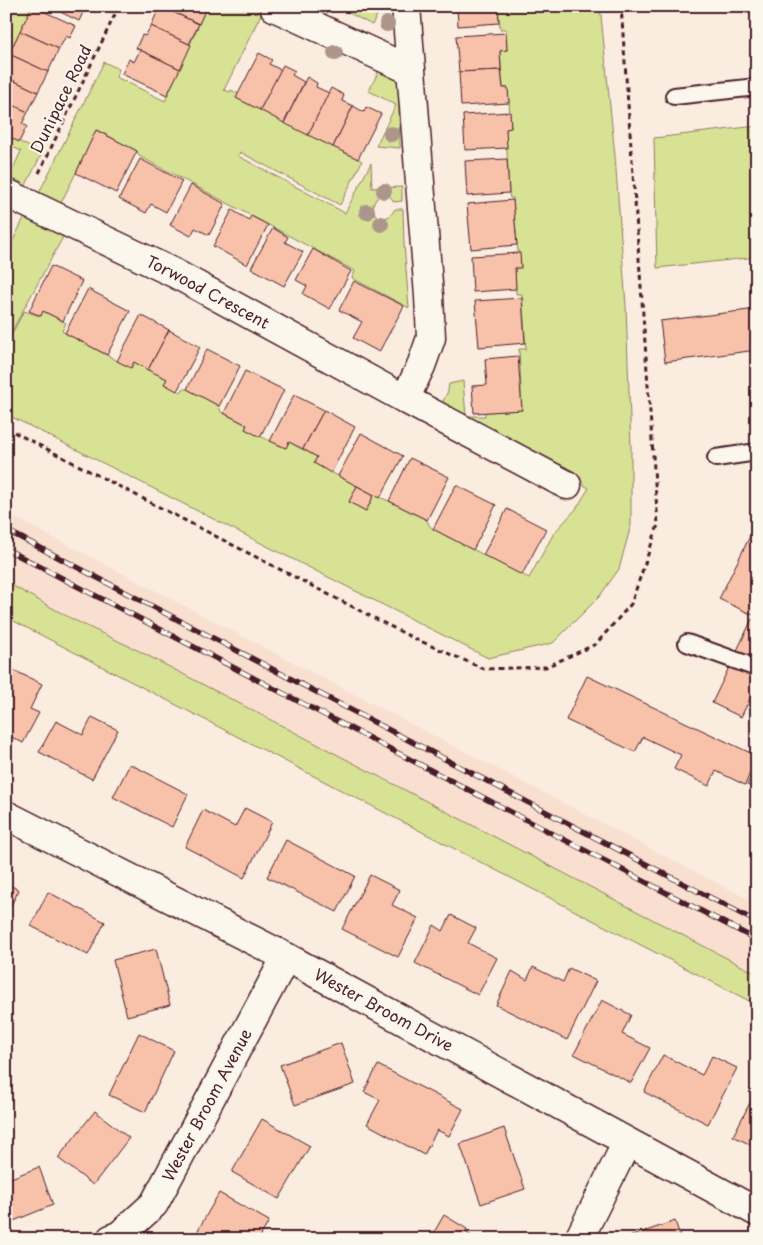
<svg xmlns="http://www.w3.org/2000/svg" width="763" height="1245" font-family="'Playpen Sans',sans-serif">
	<rect width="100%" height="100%" fill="#faecdf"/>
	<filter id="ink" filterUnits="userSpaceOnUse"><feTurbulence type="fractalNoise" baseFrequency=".02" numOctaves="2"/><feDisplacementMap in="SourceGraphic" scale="10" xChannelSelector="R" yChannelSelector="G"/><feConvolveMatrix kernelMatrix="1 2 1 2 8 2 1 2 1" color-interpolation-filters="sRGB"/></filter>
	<g filter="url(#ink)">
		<polygon fill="#f9dfcf" points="6,513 757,904 757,974 137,650 72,619 6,582"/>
		<g fill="#d7e295" stroke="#908060">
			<polygon points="6,6 32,6 6,60"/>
			<path d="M 207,6 L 265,6 L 224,90 L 230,92 L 231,90 L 239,94 L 236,98 L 362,161 L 340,205 L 240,152 L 238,156 L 345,213 L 371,163 L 372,188 L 402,187 L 402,201 L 394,202 C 390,195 386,194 379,195 L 373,204 L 375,214 L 379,218 C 388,218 390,217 395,209 L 403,209 L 404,244 L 409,308 L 352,278 L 355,271 L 139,156 L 137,151 L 97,130 L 61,203 L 44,195 L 38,195 L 104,62 L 119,69 L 116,77 L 165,101 Z"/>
			<polygon points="336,6 382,6 372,25"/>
			<polygon points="498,6 600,6 615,156 626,306 631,448 631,525 619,569 599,597 553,643 488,658 6,414 6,345 24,311 40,316 43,311 66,323 62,331 65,333 131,368 134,362 167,379 164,384 181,392 183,389 187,389 219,406 221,412 247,425 245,429 285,448 289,442 317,457 314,463 357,486 349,502 366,511 374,495 389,501 427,520 429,525 433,529 529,578 554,533 576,509 589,488 439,410 448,391 449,384 463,381 466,416 485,416 485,412 522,410 519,349 526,349 522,294 516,294 515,268 521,267 517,245 513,198 510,198 509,193 506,129 511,128 508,88 503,88 500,51 507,50 506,29 500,29"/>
			<polygon points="380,68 398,76 400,148 376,146 396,105 369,91"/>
			<polygon points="757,126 757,257 657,268 654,138"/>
			<polygon points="6,135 42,153 24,189 21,182 9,178 21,151 6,144"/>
			<polygon points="26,214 31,219 63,237 6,342 6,252 8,251"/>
			<polygon points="6,582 72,619 137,650 757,974 757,1005 6,617"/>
		</g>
		<g fill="#f8c2aa" stroke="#4a1f2b">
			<polygon points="32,6 76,26 70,38 66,36 59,49 20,31"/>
			<polygon points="48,6 81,6 85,8 79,21"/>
			<polygon points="160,6 199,24 189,44 151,26"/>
			<polygon points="161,6 207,6 199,24"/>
			<polygon points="457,6 498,6 499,23 458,26"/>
			<polygon points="151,26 191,45 180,69 136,48 142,35 145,36"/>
			<polygon points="20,31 59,49 48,72 9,54"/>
			<polygon points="506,33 507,50 500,51 501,70 459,72 456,36"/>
			<polygon points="140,50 180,69 167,95 122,74 129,59 134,62"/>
			<polygon points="259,53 272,60 269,64 281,70 260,110 236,98"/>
			<polygon points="9,54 48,72 38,92 6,77 6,60"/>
			<polygon points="283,65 295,71 292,75 304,82 284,123 260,110"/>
			<polygon points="501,70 503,88 508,88 509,103 461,106 459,72"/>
			<polygon points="6,77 38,92 28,112 6,102"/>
			<polygon points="307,77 317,83 316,87 329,93 308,135 284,123"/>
			<polygon points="331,88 344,95 342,101 353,106 333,147 308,135"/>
			<polygon points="6,102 28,112 22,124 27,126 19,142 6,135"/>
			<polygon points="353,106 364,112 366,107 381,114 358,159 333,147"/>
			<polygon points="510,112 511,128 506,129 507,148 465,150 463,115"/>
			<polygon points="96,130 137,151 116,193 76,173"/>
			<polygon points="140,159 182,181 166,212 151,204 146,213 119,199"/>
			<polygon points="507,159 509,193 467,196 465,161"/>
			<polygon points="191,185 225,204 209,235 195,228 191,236 170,225"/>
			<polygon points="513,200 517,245 471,249 467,204"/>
			<polygon points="232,210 249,220 251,216 268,225 247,265 213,246"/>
			<polygon points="273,228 288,237 285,242 303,252 284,286 251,268"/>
			<polygon points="313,249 351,271 330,309 303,294 307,286 296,280"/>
			<polygon points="520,253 521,268 515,268 516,289 473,292 471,256"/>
			<polygon points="51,266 82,281 63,321 43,311 41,316 29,311"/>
			<polygon points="354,281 404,306 379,352 353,338 362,322 339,310"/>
			<polygon points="88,289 130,311 107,355 65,333"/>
			<polygon points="522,298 525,343 479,347 475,301"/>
			<polygon points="757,309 757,350 665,362 660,321"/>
			<polygon points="141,315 169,330 148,370 134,362 131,368 117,361"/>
			<polygon points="169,330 200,347 177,391 164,384 167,379 148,370"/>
			<polygon points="207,349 240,366 219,406 187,389"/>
			<polygon points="518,356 522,410 474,413 472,386 487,385 485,359"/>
			<polygon points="245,371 284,390 260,437 245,429 247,425 224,413"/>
			<polygon points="294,395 324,410 303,449 289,442 286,448 270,441"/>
			<polygon points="324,410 355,427 331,473 314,463 317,457 303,449"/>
			<polygon points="361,433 403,456 380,498 338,476"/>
			<polygon points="410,458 449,477 427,520 389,501"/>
			<polygon points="456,485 496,505 473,550 433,529"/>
			<polygon points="357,486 374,495 366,511 349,502"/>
			<polygon points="507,509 546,529 522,575 483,555"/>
			<polygon points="757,522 757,617 719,599"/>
			<polygon points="752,619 757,621 757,684 741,717 712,703"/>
			<polygon points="7,667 42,684 30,709 39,713 23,743 6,734"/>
			<polygon points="587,676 757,756 745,785 716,771 709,786 674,769 681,755 643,737 635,752 566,720"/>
			<polygon points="92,717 118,730 92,779 39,752 56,721 83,735"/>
			<polygon points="130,764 188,794 172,827 113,797"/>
			<polygon points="757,764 757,789 747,785"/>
			<polygon points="245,808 272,822 244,878 185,847 203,810 235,827"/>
			<polygon points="286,840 355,876 337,912 267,877"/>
			<polygon points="370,875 400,890 392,905 418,918 398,957 342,929"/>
			<polygon points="6,883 19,890 6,915"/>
			<polygon points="48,892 105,922 88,955 31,926"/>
			<polygon points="451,915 476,928 468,943 497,958 478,995 415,963 434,925 443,931"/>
			<polygon points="156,949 170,1005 127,1016 113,960"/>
			<polygon points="533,967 563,982 569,968 596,981 567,1040 496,1005 512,971 527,980"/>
			<polygon points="602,1000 631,1015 622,1034 650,1048 631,1083 574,1054"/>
			<polygon points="139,1033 174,1051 145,1112 109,1095"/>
			<polygon points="341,1043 355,1084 295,1105 280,1065"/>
			<polygon points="663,1055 702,1075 712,1056 737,1068 708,1124 644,1092"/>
			<polygon points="378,1065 463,1109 449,1136 437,1130 424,1155 367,1124 380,1100 364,1092"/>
			<polygon points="757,1089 757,1148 733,1136"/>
			<polygon points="95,1111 129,1138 93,1185 58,1158"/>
			<polygon points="262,1119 310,1146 279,1199 232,1172"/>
			<polygon points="504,1128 525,1189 481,1204 460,1144"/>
			<polygon points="39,1167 53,1205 6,1224 6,1180"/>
			<polygon points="219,1193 269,1221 259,1239 193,1239"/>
			<polygon points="444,1215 467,1229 465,1232 477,1239 430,1239"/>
			<polygon points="675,1221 681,1239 623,1239"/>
		</g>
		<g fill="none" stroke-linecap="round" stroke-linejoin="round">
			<defs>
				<g id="lane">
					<polyline points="674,96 757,87"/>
					<polyline points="716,458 757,452"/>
					<polyline points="687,643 757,668"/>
				</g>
				<g id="street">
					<polyline points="274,7 410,70"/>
					<path id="s1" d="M 6,193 L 174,273 L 405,399 L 421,366 L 431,338 L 429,296 L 406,6"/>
					<polyline points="405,399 567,485"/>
					<path id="s2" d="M 6,815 L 286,957 L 757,1212"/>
					<path id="s3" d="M 111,1239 L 120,1235 L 154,1204 L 286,957"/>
					<polyline points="579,1239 627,1142"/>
				</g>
			</defs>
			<use href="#lane" stroke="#4a1f2b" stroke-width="20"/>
			<use href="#street" stroke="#4a1f2b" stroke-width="31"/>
			<g stroke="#4a1f2b" stroke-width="3" stroke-dasharray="5 4" stroke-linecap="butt">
				<polyline points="39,173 119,6"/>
				<polyline points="6,238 11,230"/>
				<polyline points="6,428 411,637 484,669 546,667 596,644 631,604 658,525 621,6"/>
			</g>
			<use href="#lane" stroke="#fbf7ec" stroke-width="16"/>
			<use href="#street" stroke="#fbf7ec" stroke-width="28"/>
			<defs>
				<g id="rail">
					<polyline points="6,530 757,922"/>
					<polyline points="6,549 757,940"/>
				</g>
			</defs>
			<use href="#rail" stroke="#4a1f2b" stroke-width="5.5"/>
			<use href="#rail" stroke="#fbf7ec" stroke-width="4" stroke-dasharray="11" stroke-linecap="butt"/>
		</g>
		<g fill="#ac968b">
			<circle cx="387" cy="24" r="8"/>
			<circle cx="335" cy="53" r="8"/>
			<circle cx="391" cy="134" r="8"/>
			<circle cx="384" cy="191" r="8"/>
			<circle cx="367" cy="212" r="8"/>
			<circle cx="381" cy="224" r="8"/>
		</g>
	</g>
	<g text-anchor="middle" stroke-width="4" stroke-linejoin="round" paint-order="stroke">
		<g font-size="16" fill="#4a1f2b" stroke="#fbf7ec">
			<text transform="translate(61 99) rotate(-64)" y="6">Dunipace Road</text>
			<text dy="6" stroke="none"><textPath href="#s1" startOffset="225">Torwood Crescent</textPath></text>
			<text dy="6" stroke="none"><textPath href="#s2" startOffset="425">Wester Broom Drive</textPath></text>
			<text dy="6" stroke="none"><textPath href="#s3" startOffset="168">Wester Broom Avenue</textPath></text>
		</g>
	</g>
	<rect width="763" height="1245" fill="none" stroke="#fbf7ec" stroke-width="25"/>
	<rect x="12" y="12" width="738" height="1220" fill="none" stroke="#4a1f2b" stroke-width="2" filter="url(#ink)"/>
</svg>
